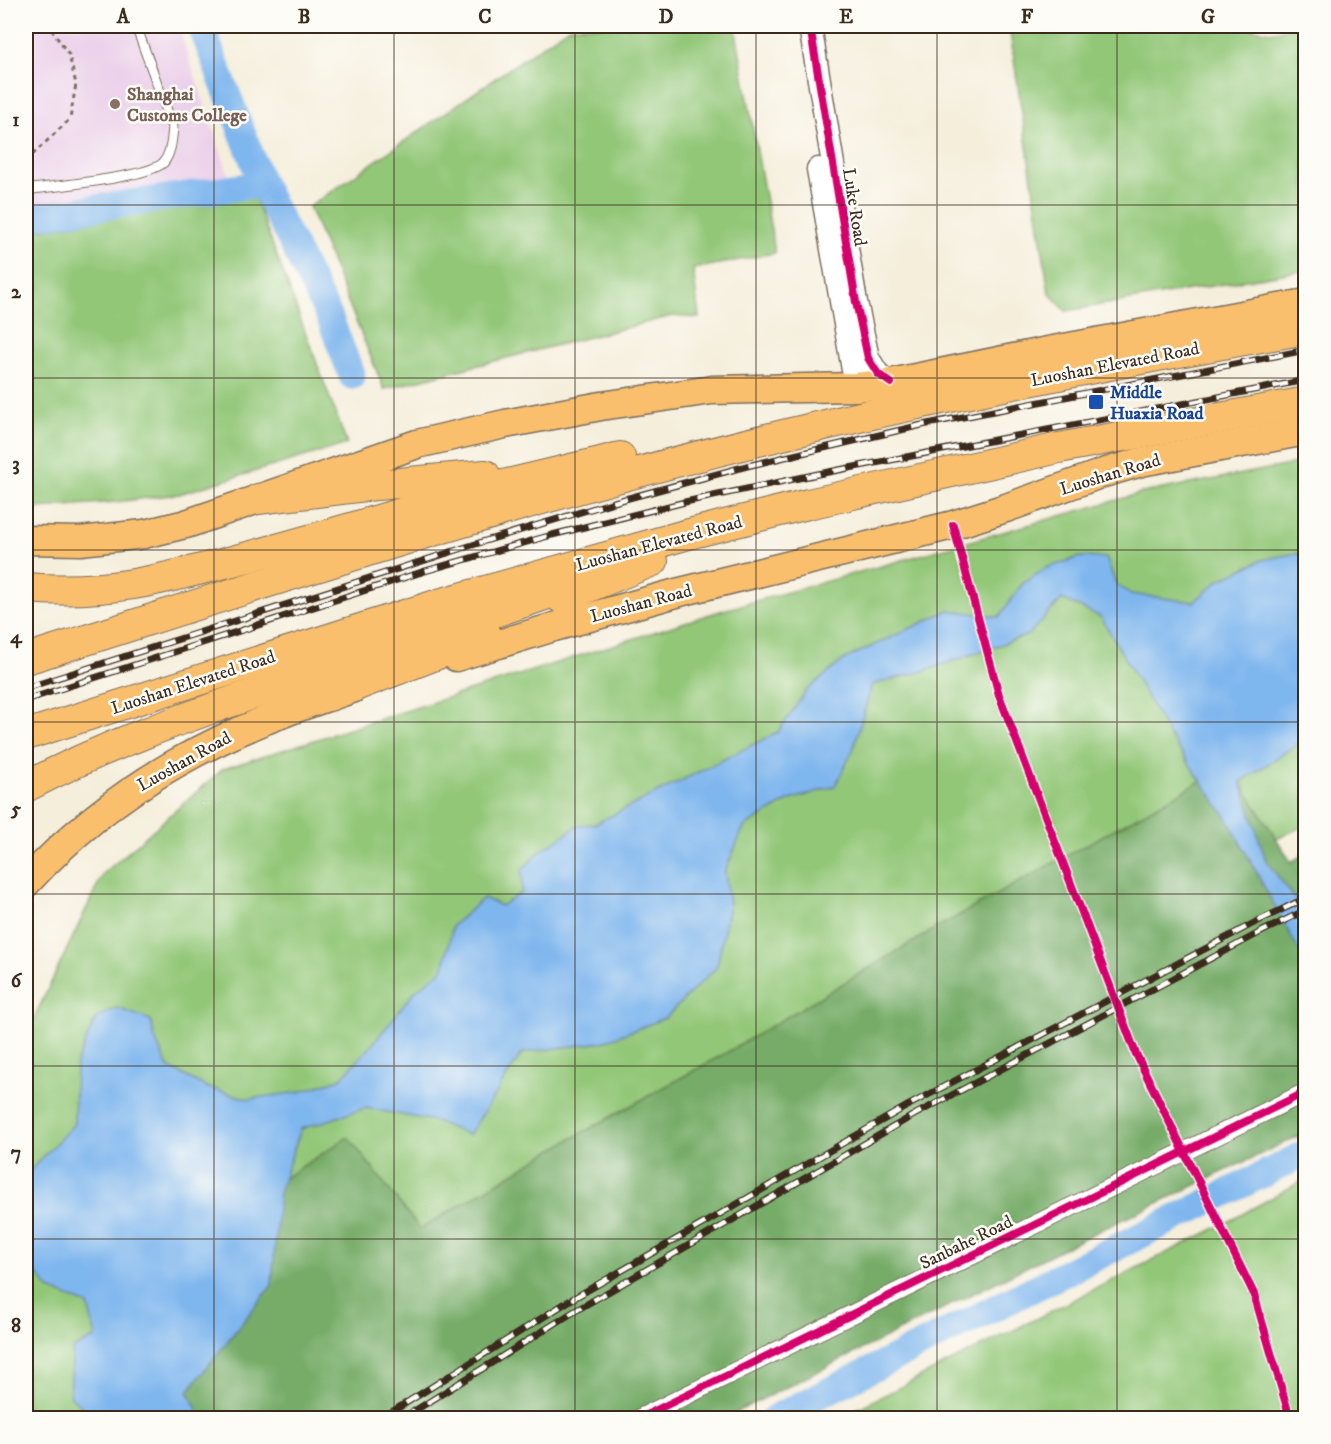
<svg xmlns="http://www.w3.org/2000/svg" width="1331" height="1444" font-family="'IM FELL DW Pica',serif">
	<rect width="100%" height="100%" fill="#fdfcf7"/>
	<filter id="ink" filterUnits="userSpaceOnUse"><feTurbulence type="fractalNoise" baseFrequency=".0167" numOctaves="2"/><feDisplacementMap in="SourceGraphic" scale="12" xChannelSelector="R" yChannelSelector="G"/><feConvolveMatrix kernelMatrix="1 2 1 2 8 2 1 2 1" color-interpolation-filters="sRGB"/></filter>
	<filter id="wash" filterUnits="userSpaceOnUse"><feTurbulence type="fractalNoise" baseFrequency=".008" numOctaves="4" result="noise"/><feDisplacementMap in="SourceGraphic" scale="24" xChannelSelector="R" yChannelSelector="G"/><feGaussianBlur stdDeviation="1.35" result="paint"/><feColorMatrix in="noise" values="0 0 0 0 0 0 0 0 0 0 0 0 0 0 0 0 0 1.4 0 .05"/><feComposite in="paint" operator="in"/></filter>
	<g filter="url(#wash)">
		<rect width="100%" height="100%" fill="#f5eedb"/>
		<polygon fill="#ecd1ea" points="26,26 178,26 231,182 26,211"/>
		<g fill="#93c778" stroke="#67784b" stroke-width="1.5">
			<polygon points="571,26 735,26 775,253 693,269 699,318 672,316 384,389 309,207"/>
			<polygon points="1009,26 1237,26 1271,32 1296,26 1305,26 1305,270 1066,311 1049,293"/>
			<polygon points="254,195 347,444 179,494 115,502 26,509 26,232"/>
			<polygon points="1305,462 1305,825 930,1010 279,1418 26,1418 26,1035 103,874 223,769 720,611 1142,493"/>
			<polygon points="1305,1179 1305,1418 839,1418 1230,1221"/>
		</g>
		<polygon fill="#76ac68" stroke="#586b43" stroke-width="1.5" points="1230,765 1291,862 1305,854 1305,1133 1086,1237 725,1418 201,1418 188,1391 272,1285 253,1198 348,1137 420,1229 562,1144 731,1050 938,927"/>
		<path fill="#7eb6ee" stroke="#5c7086" stroke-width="1.5" d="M 1291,554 L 1305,554 L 1305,742 L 1299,743 L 1241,782 L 1266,861 L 1305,912 L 1305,976 L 1304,960 L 1227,818 L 1169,735 L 1101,617 L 1062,599 L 1028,635 L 927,670 L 872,685 L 853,750 L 835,786 L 788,801 L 744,827 L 725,871 L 729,905 L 717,967 L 665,1018 L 603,1042 L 522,1053 L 469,1135 L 434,1121 L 366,1108 L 301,1129 L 279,1192 L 272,1285 L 188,1391 L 201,1418 L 156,1418 L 154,1415 C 134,1418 105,1425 88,1412 C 81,1407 76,1401 70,1395 L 73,1349 L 96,1337 L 88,1305 L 49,1289 L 26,1260 L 26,1175 L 74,1124 L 76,1064 L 96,1018 L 117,1008 L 151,1020 L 155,1039 L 168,1067 L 206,1087 L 249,1099 L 299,1092 L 340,1079 L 372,1045 L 415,991 L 443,969 L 453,925 L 484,898 L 501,906 L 522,892 L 522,870 L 538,853 L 579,825 L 595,824 L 778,732 L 807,690 L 845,659 L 949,610 L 999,617 L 1023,583 L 1046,568 L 1080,557 L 1106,558 L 1116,584 L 1131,594 L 1194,602 L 1219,580 L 1262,560 Z"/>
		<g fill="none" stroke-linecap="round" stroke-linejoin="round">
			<g stroke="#7eb6ee" stroke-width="27">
				<polyline points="201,26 262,184 329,316 352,376"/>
				<polyline points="26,218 262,184"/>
				<polyline points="774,1418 1306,1153"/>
			</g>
		</g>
	</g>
	<g filter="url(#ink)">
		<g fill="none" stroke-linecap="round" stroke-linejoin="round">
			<defs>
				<path id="service" d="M 26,190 C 52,186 146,178 163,163 C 171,154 172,139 173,127 L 136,26"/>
				<polyline id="minor" points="640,1418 1306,1092"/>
				<g id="tertiary">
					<polyline points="810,26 856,302 868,358 878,374 891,383"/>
					<polyline points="818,169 856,387"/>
				</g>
				<g id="primary">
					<polyline points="26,540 80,541 144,534 186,524 417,444 505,424 601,406 712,390 856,387 891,383 1043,352 1306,303"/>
					<polyline points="456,657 554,627 680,592 953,525 1006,508 1103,473 1141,462 1306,431"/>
					<path d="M 26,883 C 117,783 225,729 352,689"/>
				</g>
				<g id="trunk">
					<polyline points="258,499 366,486 485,475"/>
					<path d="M 26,588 C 108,595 166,579 244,558 C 307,541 369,523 431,504 C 493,486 557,473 620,457"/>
					<polyline points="561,598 653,561"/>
					<path d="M 26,659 C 279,579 532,495 791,433 C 961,392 1133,360 1306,329"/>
					<polyline points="329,696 443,652 485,633"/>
					<polyline points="26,735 439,604 685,535 808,504 1059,448 1306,402"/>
					<path d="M 26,787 C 101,747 181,719 262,691 C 366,654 472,620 577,584"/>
				</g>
			</defs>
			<use href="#service" stroke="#7c6f60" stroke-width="11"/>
			<use href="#minor" stroke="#7c6f60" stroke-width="20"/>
			<use href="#tertiary" stroke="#7c6f60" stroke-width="25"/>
			<use href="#primary" stroke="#7c6f60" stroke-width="31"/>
			<use href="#trunk" stroke="#7c6f60" stroke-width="32"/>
			<polyline stroke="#7c6f60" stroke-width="3" stroke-dasharray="4.5 4.5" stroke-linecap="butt" points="26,161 70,119 76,84 69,55 53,32 52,26"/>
			<use href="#service" stroke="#fff" stroke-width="9"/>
			<use href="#minor" stroke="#fff" stroke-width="18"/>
			<use href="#tertiary" stroke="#fff" stroke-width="22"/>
			<use href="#primary" stroke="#f9bf6d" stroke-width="28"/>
			<use href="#trunk" stroke="#f9bf6d" stroke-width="30"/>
			<defs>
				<g id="rail">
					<polyline points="26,688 485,541 614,502 747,466 922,425 1306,350"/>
					<polyline points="26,700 425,571 552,535 685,502 818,474 1306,380"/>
					<polyline points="382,1418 569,1301 909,1105 1256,922 1306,898"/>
					<polyline points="403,1418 575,1311 914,1115 1261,932 1306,910"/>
				</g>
			</defs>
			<use href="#rail" stroke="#3b2a1e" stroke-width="7"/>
			<use href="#rail" stroke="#fdfcf7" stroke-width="4.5" stroke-dasharray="14" stroke-linecap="butt"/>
			<defs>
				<g id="cycleway">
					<polyline points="810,26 856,302 868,358 878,374 891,383"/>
					<polyline points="953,525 999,695 1136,1054 1254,1294 1290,1418"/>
					<polyline points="640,1418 1306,1092"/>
				</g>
			</defs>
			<use href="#cycleway" stroke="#fdfcf7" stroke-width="11"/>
			<use href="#cycleway" stroke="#d6006c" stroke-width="8"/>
		</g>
	</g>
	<path fill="none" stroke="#3b2a1e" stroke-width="1.5" stroke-opacity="0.55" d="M 214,26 L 214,1418M 394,26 L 394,1418M 575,26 L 575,1418M 756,26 L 756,1418M 937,26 L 937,1418M 1117,26 L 1117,1418M 26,205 L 1306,205M 26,378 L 1306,378M 26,550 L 1306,550M 26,722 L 1306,722M 26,894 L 1306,894M 26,1066 L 1306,1066M 26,1239 L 1306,1239"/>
	<circle fill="#8d6e63" stroke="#fdfcf7" stroke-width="2" cx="115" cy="104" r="6"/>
	<rect fill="#1a4fb4" stroke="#fdfcf7" stroke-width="2" x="1088" y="394" width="16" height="16" rx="3"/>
	<g text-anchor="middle" stroke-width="5" stroke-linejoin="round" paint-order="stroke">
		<g font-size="18" font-weight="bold" fill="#785e54" stroke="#fdfcf7" text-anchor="start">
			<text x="127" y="100">Shanghai<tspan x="127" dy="21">Customs College</tspan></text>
		</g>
		<g font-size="18" fill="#3b2a1e" stroke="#fdfcf7">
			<text transform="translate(855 207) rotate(81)" y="6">Luke Road</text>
			<text transform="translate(1115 364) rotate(-11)" y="6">Luoshan Elevated Road</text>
			<text transform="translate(1110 474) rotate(-17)" y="6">Luoshan Road</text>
			<text transform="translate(659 543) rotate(-15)" y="6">Luoshan Elevated Road</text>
			<text transform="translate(641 603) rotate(-15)" y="6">Luoshan Road</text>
			<text transform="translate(193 682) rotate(-18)" y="6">Luoshan Elevated Road</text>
			<text transform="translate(184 761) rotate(-29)" y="6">Luoshan Road</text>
			<text transform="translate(966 1242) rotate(-26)" y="6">Sanbahe Road</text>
		</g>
		<g font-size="18" font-weight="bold" fill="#164399" stroke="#fdfcf7" text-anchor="start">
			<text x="1110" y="398">Middle<tspan x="1110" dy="21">Huaxia Road</tspan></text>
		</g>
	</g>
	<rect width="1331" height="1444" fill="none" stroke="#fdfcf7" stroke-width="66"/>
	<rect x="33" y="33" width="1265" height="1378" fill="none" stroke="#3b2a1e" stroke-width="2"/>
	<g font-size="20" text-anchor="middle" font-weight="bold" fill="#3b2a1e">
		<text x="123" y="23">A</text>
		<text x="304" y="23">B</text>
		<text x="485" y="23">C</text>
		<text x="666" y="23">D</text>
		<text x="846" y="23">E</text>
		<text x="1027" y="23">F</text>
		<text x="1208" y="23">G</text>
		<text x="16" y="126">1</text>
		<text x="16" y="298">2</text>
		<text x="16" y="470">3</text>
		<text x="16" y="643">4</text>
		<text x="16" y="815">5</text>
		<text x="16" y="987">6</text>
		<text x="16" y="1159">7</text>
		<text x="16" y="1332">8</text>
	</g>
</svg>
